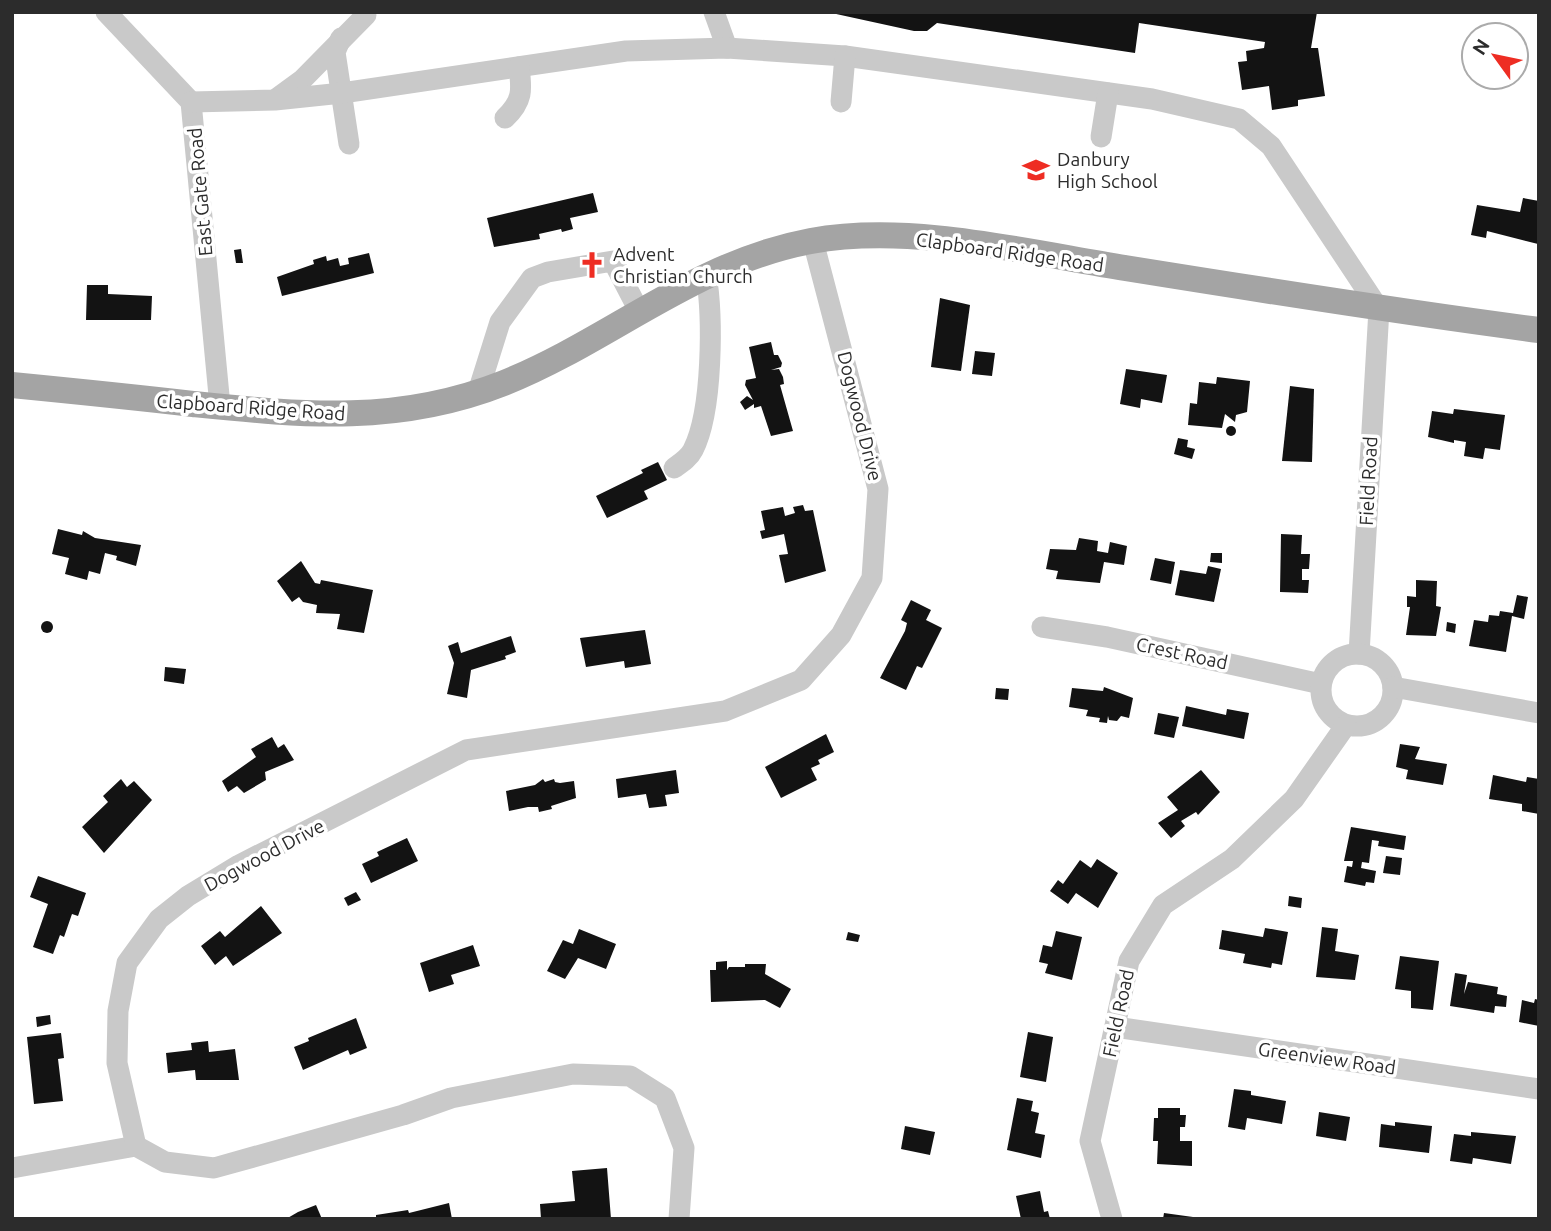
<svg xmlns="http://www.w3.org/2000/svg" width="1551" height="1231" font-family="Ubuntu,sans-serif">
	<rect width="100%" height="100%" fill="#fff"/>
	<g fill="#131313">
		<polygon points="827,12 1317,12 1311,48 1318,48 1325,96 1298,100 1298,106 1272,110 1269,86 1242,90 1238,62 1247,61 1246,51 1264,48 1265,42 1139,23 1135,53 937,23 927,31 914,31"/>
		<polygon points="593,193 598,212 570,218 573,229 562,232 561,229 539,234 540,239 494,247 487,218"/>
		<polygon points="1523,198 1539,201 1538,244 1487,231 1486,238 1471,235 1477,205 1520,212"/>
		<polygon points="241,249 243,263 236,263 234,250"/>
		<polygon points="369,253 374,273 282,296 277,277 314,264 313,260 326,256 327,261 338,258 340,266 349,264 348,258"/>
		<polygon points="87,285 108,285 108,294 152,296 151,320 86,320"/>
		<polygon points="940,298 970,305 961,371 931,367"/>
		<polygon points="771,342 774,355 778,355 782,363 781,367 771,370 779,369 783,377 784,384 780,385 793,431 771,436 761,406 754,408 754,404 745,410 740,402 747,396 753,400 745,385 746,380 756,378 749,347"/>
		<polygon points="975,351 995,353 992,376 972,374"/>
		<polygon points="1126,369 1167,375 1162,403 1141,399 1140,408 1120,404"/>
		<polygon points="1217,377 1250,381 1247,412 1236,415 1235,422 1225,414 1222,428 1188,425 1190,403 1197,404 1199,382 1216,384"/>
		<polygon points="1290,386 1314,389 1312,462 1282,461"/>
		<polygon points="1454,409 1505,415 1500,450 1485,448 1483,459 1464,456 1466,442 1454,440 1454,443 1428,437 1432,411 1453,414"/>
		<circle cx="1231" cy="431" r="5"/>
		<polygon points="1178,438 1188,440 1187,447 1195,449 1192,459 1174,454"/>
		<polygon points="658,462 667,480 644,491 648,499 607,518 596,496 643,473 641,470"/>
		<polygon points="803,505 805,511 813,510 826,571 785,583 779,555 788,554 784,534 762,539 760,531 765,530 761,511 783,507 785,516 795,513 793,507"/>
		<polygon points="58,529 82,535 83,531 95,538 141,545 136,566 116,560 117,556 105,553 100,574 89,571 87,580 65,574 69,558 52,554"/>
		<polygon points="1281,534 1302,535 1301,554 1310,554 1309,569 1302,569 1302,580 1309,580 1308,593 1280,592"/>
		<polygon points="1079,538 1098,541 1097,551 1108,553 1110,542 1127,546 1124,565 1104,562 1100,583 1056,579 1058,571 1046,569 1050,549 1076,550"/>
		<polygon points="1211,553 1222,553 1222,563 1210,562"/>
		<polygon points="1155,558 1175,562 1171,584 1150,580"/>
		<polygon points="301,561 315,583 320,584 321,580 373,590 364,633 337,629 340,614 316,613 317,605 303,602 299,597 292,602 277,581"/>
		<polygon points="1208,566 1221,569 1214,602 1175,595 1180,570 1206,574"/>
		<polygon points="1416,580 1437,581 1436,606 1441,607 1436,636 1406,635 1410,607 1407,607 1407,596 1416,597"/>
		<polygon points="1517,595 1528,597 1524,619 1512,616 1506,652 1469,646 1474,620 1488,622 1489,615 1499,616 1500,611 1513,613"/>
		<polygon points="911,600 931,610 926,620 942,628 922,668 917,666 906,690 880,678 905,631 907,623 901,620"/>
		<circle cx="47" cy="627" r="6"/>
		<polygon points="1447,622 1456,624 1455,633 1446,631"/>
		<polygon points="645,630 651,664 625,668 624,661 586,667 580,638"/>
		<polygon points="511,636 516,652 505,656 506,659 471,670 467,698 447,694 454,663 448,646 458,642 461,653"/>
		<polygon points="165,667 186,669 184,684 164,681"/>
		<polygon points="1104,687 1133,698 1129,718 1121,716 1117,721 1109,720 1108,716 1107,723 1099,722 1100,718 1086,716 1088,710 1069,707 1072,688 1103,691"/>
		<polygon points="996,688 1009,689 1008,700 995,699"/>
		<polygon points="1186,706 1226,715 1227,709 1249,713 1244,739 1182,726"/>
		<polygon points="1158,713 1179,717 1174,738 1154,734"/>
		<polygon points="826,734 834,752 818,760 820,764 811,768 817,780 781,798 765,767"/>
		<polygon points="272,737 278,748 284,744 294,760 265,772 266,780 244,793 237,786 228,792 222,781 256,757 251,749"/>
		<polygon points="1400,744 1420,747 1415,759 1447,764 1443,785 1406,779 1408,770 1396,767"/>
		<polygon points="676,770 679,793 665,795 667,806 649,808 646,794 618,798 616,779"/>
		<polygon points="1201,770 1220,792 1198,815 1196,812 1181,821 1185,826 1171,838 1158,823 1178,810 1167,797"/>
		<polygon points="1493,775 1526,782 1527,777 1539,779 1539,814 1522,811 1522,804 1489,799"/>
		<polygon points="121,779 127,787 134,781 152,800 104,853 82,827 108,802 103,796"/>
		<polygon points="543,779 545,782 554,779 555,782 560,783 574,781 576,798 551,806 552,809 539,812 538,807 528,807 509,811 506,791 535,785"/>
		<polygon points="1351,827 1406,836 1404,850 1378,846 1379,841 1372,840 1369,863 1362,862 1361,868 1376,871 1374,883 1366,882 1365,886 1344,882 1347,866 1352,867 1353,861 1344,861"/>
		<polygon points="407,838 418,861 371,883 362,864 379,856 377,852"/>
		<polygon points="1386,856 1402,858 1400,875 1383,873"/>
		<polygon points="1097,859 1118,873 1098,908 1076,893 1068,904 1050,891 1058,880 1063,884 1080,860 1091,868"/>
		<polygon points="38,876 86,893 78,916 72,914 64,937 60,935 53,954 33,947 48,904 30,897"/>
		<polygon points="356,892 361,900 348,906 344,898"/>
		<polygon points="1289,896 1302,898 1301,908 1288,906"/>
		<polygon points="261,906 282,933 233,966 226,956 215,965 201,946 220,931 225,937"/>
		<polygon points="1322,927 1338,929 1335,951 1359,955 1355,980 1316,977"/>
		<polygon points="1265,928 1288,932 1282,965 1272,963 1271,968 1243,963 1245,954 1219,949 1222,930 1263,937"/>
		<polygon points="579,929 616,944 606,969 578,958 565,979 547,971 563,940 573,944"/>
		<polygon points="1056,931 1082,937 1072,980 1045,973 1048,964 1039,962 1043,945 1052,947"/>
		<polygon points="848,932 860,935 858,942 846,940"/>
		<polygon points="473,945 480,966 451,975 454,984 429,992 420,963"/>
		<polygon points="1400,956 1439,961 1433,1010 1411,1008 1411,991 1395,989"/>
		<polygon points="727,961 727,970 729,967 745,967 745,964 766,964 765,974 791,989 780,1008 765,1000 711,1002 710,970 716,970 716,962"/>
		<polygon points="1455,973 1467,975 1464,994 1468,982 1498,987 1497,994 1507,996 1506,1007 1495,1006 1494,1013 1450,1006"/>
		<polygon points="1535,999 1539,1000 1539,1026 1519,1022 1522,1000 1534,1003"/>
		<polygon points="50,1015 51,1024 37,1027 36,1017"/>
		<polygon points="356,1018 367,1048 350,1055 348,1050 303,1070 294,1047 309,1041 308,1038"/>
		<polygon points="1028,1032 1053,1037 1046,1082 1020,1077"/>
		<polygon points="61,1033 64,1058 58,1059 63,1101 34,1104 27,1037"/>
		<polygon points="208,1041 209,1052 235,1049 239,1080 196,1080 195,1070 168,1073 166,1053 192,1050 191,1043"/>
		<polygon points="1234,1089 1251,1091 1251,1095 1286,1101 1282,1124 1247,1118 1245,1130 1228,1127"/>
		<polygon points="1017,1098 1033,1101 1031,1111 1039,1113 1035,1133 1045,1135 1041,1158 1007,1150"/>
		<polygon points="1158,1108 1180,1108 1180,1115 1186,1115 1185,1127 1180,1127 1180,1141 1192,1141 1192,1166 1157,1164 1158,1141 1153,1141 1154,1118 1158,1118"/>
		<polygon points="1319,1112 1350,1117 1346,1141 1316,1136"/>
		<polygon points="1395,1122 1432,1126 1429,1153 1379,1147 1381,1124 1395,1126"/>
		<polygon points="905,1126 935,1132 930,1155 901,1149"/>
		<polygon points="1471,1132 1516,1136 1511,1164 1473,1158 1472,1164 1450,1161 1454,1134 1471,1136"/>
		<polygon points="607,1168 611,1219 541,1219 540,1204 575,1201 572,1171"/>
		<polygon points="1040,1191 1044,1212 1048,1211 1050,1219 1021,1219 1016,1196"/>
		<polygon points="449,1203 452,1219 376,1219 376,1215 408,1210 409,1213"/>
		<polygon points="316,1205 322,1219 286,1219 298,1212"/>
		<polygon points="1164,1213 1193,1217 1193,1219 1163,1219"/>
	</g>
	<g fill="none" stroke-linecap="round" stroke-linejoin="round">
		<g stroke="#c9c9c9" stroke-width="21">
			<polyline points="106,12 191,102 220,406"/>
			<polyline points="714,12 727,48"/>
			<polyline points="341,38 335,52 349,144"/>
			<polyline points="276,99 302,80 366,15"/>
			<polyline points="191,102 275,100 342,93 626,51 727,48 845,56 1152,99 1239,119 1271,146 1379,309 1359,654"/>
			<polyline points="841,102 845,56"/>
			<path d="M 505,118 C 523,101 522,90 519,67"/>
			<polyline points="1101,137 1108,93"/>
			<polyline points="478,392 500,322 532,278 548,272 613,261 639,311"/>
			<path d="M 674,468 C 681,463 689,458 693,450 C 713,411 713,316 706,274"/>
			<polyline points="1042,627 1107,637 1321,684"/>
			<circle cx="1357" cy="690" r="36"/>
			<polyline points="1393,687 1539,713"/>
			<polyline points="1115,1027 1539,1089"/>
			<polyline points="12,1168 136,1146"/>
			<polyline points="679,1219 684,1148 665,1098 630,1076 573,1074 451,1098 403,1115 214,1168 165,1162 136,1146 117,1063 118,1011 127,963 159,919 188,896 239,865 466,750 725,711 801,680 841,635 872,578 878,489 813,241"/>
			<polyline points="1112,1219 1090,1141 1129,961 1163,905 1232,859 1294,799 1346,725"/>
		</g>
		<path stroke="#a4a4a4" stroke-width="26" d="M 12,385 C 73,391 133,397 193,404 C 303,415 398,425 504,383 C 611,340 693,263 811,241 C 910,223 1026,252 1125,268 C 1262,290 1400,312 1539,330"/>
	</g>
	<defs>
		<symbol id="school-bare" viewBox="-9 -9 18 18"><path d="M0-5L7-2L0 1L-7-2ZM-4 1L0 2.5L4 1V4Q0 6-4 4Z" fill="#ee2d23" stroke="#fff" stroke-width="2.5" paint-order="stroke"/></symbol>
		<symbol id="church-bare" viewBox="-9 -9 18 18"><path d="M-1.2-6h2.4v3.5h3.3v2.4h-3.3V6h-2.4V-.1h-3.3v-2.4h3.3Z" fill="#ee2d23" stroke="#fff" stroke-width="2.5" paint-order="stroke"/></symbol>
	</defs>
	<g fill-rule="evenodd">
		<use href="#school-bare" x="1017" y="151" width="38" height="38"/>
		<use href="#church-bare" x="573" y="246" width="38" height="38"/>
	</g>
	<g text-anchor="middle" stroke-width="7" stroke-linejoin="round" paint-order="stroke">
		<g font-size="19" fill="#2c2c2c" stroke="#fff" text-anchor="start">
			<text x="1057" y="166">Danbury<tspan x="1057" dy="22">High School</tspan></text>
			<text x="613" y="261">Advent<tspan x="613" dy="22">Christian Church</tspan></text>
		</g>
		<g font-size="19" fill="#2c2c2c" stroke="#fff">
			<text transform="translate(200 192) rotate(-95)" y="7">East Gate Road</text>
			<text transform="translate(1010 252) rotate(8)" y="7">Clapboard Ridge Road</text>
			<text transform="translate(251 407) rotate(4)" y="7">Clapboard Ridge Road</text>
			<text transform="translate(860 416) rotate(76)" y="7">Dogwood Drive</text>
			<text transform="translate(1368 481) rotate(-87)" y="7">Field Road</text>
			<text transform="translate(1182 653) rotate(12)" y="7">Crest Road</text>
			<text transform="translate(264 855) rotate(-28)" y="7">Dogwood Drive</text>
			<text transform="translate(1118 1013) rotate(-78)" y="7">Field Road</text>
			<text transform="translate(1327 1058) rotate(8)" y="7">Greenview Road</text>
		</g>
	</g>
	<rect width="1551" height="1231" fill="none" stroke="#2c2c2c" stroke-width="28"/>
	<g transform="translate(1495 56) rotate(303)"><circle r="33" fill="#ffffff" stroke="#ababab" stroke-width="2"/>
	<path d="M0-5L12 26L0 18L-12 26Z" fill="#ee2d23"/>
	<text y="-10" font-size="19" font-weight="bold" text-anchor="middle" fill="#2c2c2c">N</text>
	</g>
</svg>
